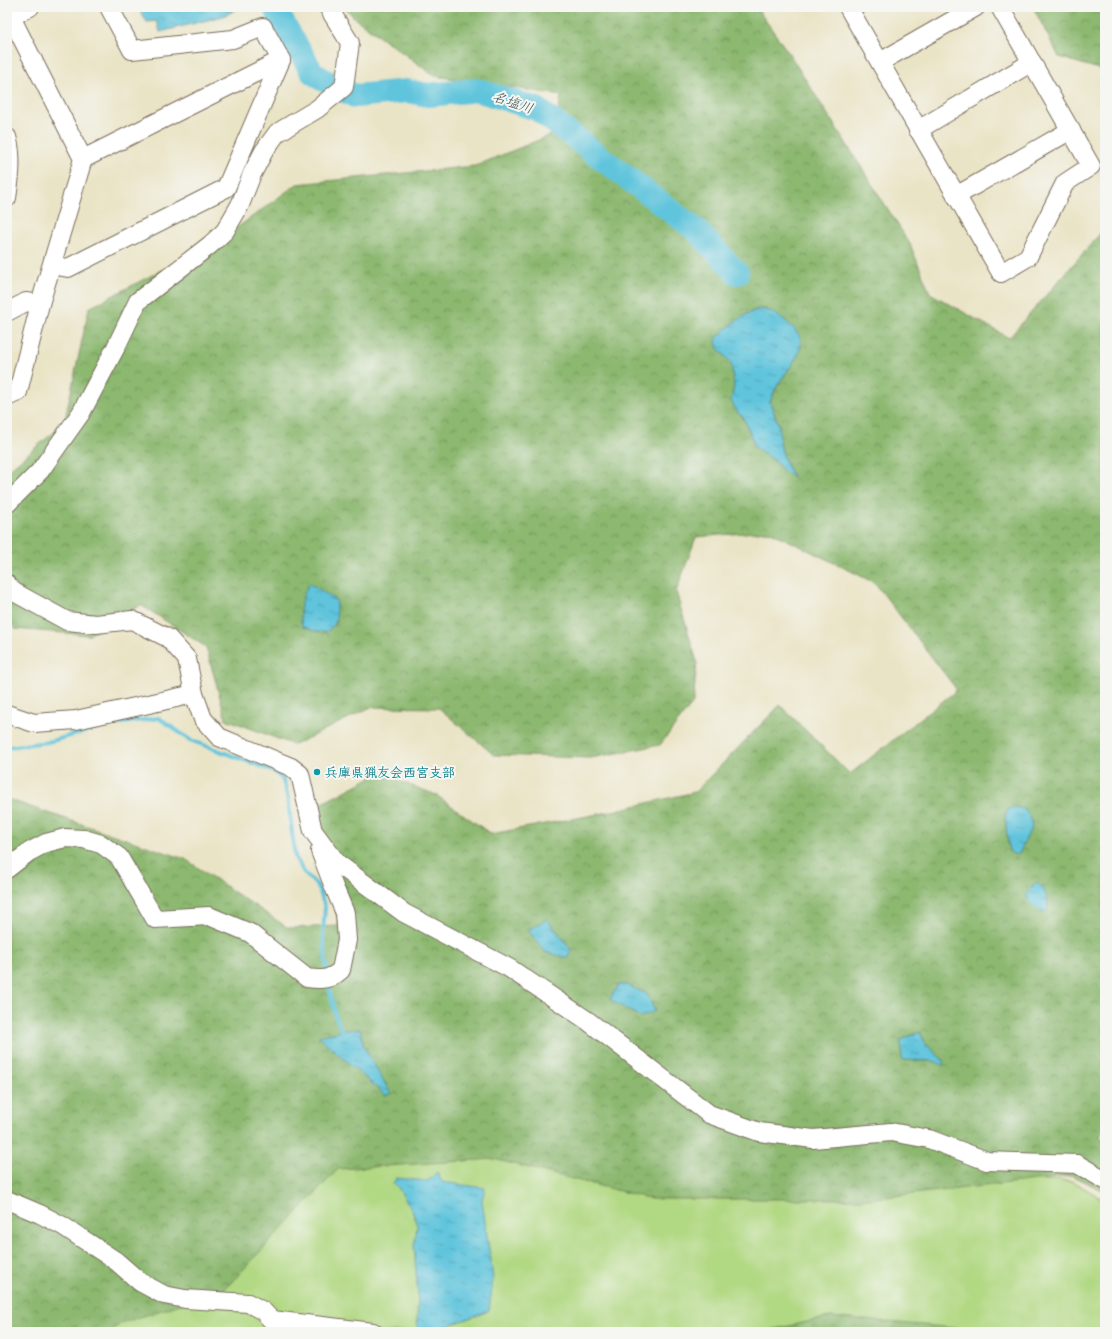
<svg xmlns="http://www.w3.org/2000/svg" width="1112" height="1339" font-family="'Balsamiq Sans','Klee One',sans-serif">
	<defs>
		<pattern id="forest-crowns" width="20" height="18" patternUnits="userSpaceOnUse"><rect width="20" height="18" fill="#8cb870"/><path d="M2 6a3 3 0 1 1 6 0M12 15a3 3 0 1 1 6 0" fill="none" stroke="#74965b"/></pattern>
		<pattern id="water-ripples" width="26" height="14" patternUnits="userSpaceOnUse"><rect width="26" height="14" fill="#5ec4dc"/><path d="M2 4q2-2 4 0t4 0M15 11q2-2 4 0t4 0" fill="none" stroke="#4f9fb2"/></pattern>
	</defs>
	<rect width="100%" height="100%" fill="#f6f6f2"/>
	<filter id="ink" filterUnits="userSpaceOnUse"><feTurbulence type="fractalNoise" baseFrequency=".025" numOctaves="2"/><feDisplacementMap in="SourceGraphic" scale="8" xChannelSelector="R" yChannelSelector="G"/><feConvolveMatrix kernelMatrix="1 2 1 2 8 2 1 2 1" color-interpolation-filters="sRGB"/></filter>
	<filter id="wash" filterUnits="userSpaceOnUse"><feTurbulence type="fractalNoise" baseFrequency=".012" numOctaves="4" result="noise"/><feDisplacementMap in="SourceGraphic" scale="16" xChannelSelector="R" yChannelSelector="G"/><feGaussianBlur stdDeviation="0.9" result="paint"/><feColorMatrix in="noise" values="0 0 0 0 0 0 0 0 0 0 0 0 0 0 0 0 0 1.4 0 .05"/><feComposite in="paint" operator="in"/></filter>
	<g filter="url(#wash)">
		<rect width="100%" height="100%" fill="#eae4c6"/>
		<polygon fill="#b1d882" stroke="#768150" points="332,1150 1072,1181 1105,1200 1105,1332 7,1332 7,1297"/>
		<g fill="url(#forest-crowns)" stroke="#647147" fill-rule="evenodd">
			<path d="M 344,7 L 756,7 L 790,55 L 910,244 L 930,293 L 1009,338 L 1105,228 L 1105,1028 L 1103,1035 L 1105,1129 L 1100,1136 L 1105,1142 L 1105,1191 L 1072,1176 L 868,1199 L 651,1199 L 494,1159 L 338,1169 L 224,1290 L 121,1323 L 110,1332 L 7,1332 L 7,799 L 185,859 L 288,928 L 339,926 L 317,806 L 379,773 L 436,795 L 491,834 L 604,813 L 695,792 L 780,705 L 850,774 L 957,690 L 875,583 L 769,531 L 696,537 L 676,592 L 697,662 L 693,703 L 660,745 L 590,758 L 494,755 L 439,708 L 371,707 L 294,745 L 226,719 L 206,647 L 141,605 L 89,635 L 15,629 L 7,616 L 7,471 L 64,424 L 89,308 L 223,238 L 297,184 L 475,166 L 556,133 L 561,95 L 435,76 L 357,20 ZM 758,309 L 766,309 L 798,355 L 776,388 L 770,402 L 779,426 L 780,443 L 783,455 L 788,468 L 793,476 L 783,470 L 775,461 L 755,447 L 746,423 L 742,416 L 738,413 L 731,363 L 743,316 ZM 304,593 L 335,608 L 337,620 L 335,626 L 300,612 ZM 1005,817 L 1019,854 L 1009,851 ZM 547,920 L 571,949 L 528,930 ZM 619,985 L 627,985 L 651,1004 L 655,1011 L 610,998 ZM 360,1029 L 364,1047 L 391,1094 L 385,1095 L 319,1037 ZM 920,1032 L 925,1043 L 929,1061 L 905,1060 L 902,1059 L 901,1040 Z"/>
			<polygon points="1033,7 1105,7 1105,71 1059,57"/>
			<polygon points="830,1317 1002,1332 761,1332"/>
		</g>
		<g fill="url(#water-ripples)" stroke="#4c777d">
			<polygon points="137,7 242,7 223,16 160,32 157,21 147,22"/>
			<path d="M 758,309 C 769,309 780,316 788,323 C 795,329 801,335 801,344 C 800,358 783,375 776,388 C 774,392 772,397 770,402 L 779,426 L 780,443 L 783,455 L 788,468 L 794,478 L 783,470 L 775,461 L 755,447 L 746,423 L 742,416 L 738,413 L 731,401 L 734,386 L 731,363 L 717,347 L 716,339 C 729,325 740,317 758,309 Z"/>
			<path d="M 309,584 L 314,586 L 337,601 C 333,618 343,619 326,632 L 318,632 L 302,627 C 299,609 300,599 309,584 Z"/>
			<polygon points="1015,807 1024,809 1030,817 1032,826 1019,854 1015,855 1009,851 1005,817 1008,809"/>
			<path d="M 1037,882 C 1045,889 1048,898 1048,909 L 1043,912 L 1033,906 L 1027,898 L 1027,892 Z"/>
			<polygon points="547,919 571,949 568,958 545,952 528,930"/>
			<polygon points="619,985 627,985 647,994 655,1011 640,1017 614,1002 610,998"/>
			<polygon points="360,1029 364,1047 391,1094 385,1095 318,1036 346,1030"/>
			<polygon points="920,1032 925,1043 943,1060 944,1065 929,1061 905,1060 902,1059 901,1040"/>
			<polygon points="437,1172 442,1182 485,1188 482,1200 488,1243 491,1260 493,1280 489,1311 431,1332 418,1332 417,1318 418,1296 414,1246 417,1226 413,1212 397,1186 393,1184 396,1178 428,1181"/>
		</g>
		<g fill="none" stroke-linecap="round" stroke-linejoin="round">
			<g stroke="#5ec4dc" stroke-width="4">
				<polyline points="7,747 48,742 112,724 159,718 190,740 274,771 283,780 288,799 295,857 305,874 318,886 325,908 323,933 327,974"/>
				<polyline points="328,983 336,1018 344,1035"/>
			</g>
			<polyline stroke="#5ec4dc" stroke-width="24" points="274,7 312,72 322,79 355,96 407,91 428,95 477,90 537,109 696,230 737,273"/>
		</g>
	</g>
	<g filter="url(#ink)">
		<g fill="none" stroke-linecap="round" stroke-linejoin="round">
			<defs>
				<g id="minor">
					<polyline points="848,7 1001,273 1028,257 1065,183 1091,166 1000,7"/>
					<polyline points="7,9 83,159 40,304 18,392 7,397"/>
					<polyline points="7,19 30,7"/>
					<polyline points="880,62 976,7"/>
					<polyline points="918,130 1032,62"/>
					<path d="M 7,137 C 13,156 10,178 7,198"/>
					<polyline points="83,159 281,60"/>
					<polyline points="956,196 1071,130"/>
					<polyline points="52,265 68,268 226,188 281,60 263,27 233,39 132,50 109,7"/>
					<polyline points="7,312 26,302 40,304"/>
					<polyline points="7,504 40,471 81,413 116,347 138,301 210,245 225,231 240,205 252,174 264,151 277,133 317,109 344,87 350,43 328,7"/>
					<polyline points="7,584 14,592 67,621 96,624 132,620 168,638 187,659 194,694 203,719 219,737 291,767 300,774 313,831 337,863 404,913 509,968 588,1021 709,1114 759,1132 813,1139 891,1132 929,1139 987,1161 1077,1164 1105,1180"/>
					<polyline points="7,714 34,723 76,720 194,694"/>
					<path d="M 7,869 L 29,852 L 46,843 L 65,838 L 84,839 L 101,844 L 119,857 L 155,919 L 209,916 L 250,933 L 307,978 C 322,980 330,980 341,970 L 347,940 L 345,913 L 334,887 L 320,851"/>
					<polyline points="7,1200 40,1214 63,1226 116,1261 140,1282 164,1295 185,1299 248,1303 263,1311 277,1326 281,1332"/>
					<polyline points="272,1320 373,1332"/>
				</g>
			</defs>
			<use href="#minor" stroke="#786b59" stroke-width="20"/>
			<use href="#minor" stroke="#fff" stroke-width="18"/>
		</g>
	</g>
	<circle fill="#0f9aa8" stroke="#f6f6f2" stroke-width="1.5" cx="317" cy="772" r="4"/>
	<g text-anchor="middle" stroke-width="4" stroke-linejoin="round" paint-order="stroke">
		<g font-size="13" font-weight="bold" fill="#0d838f" stroke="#f6f6f2" text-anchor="start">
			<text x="325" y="777">兵庫県猟友会西宮支部</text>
		</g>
		<g font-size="14" font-style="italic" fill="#465857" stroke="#f6f6f2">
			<text transform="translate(513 102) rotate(19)" y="5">名塩川</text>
		</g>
	</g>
	<rect width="1112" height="1339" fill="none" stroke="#f6f6f2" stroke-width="24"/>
</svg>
